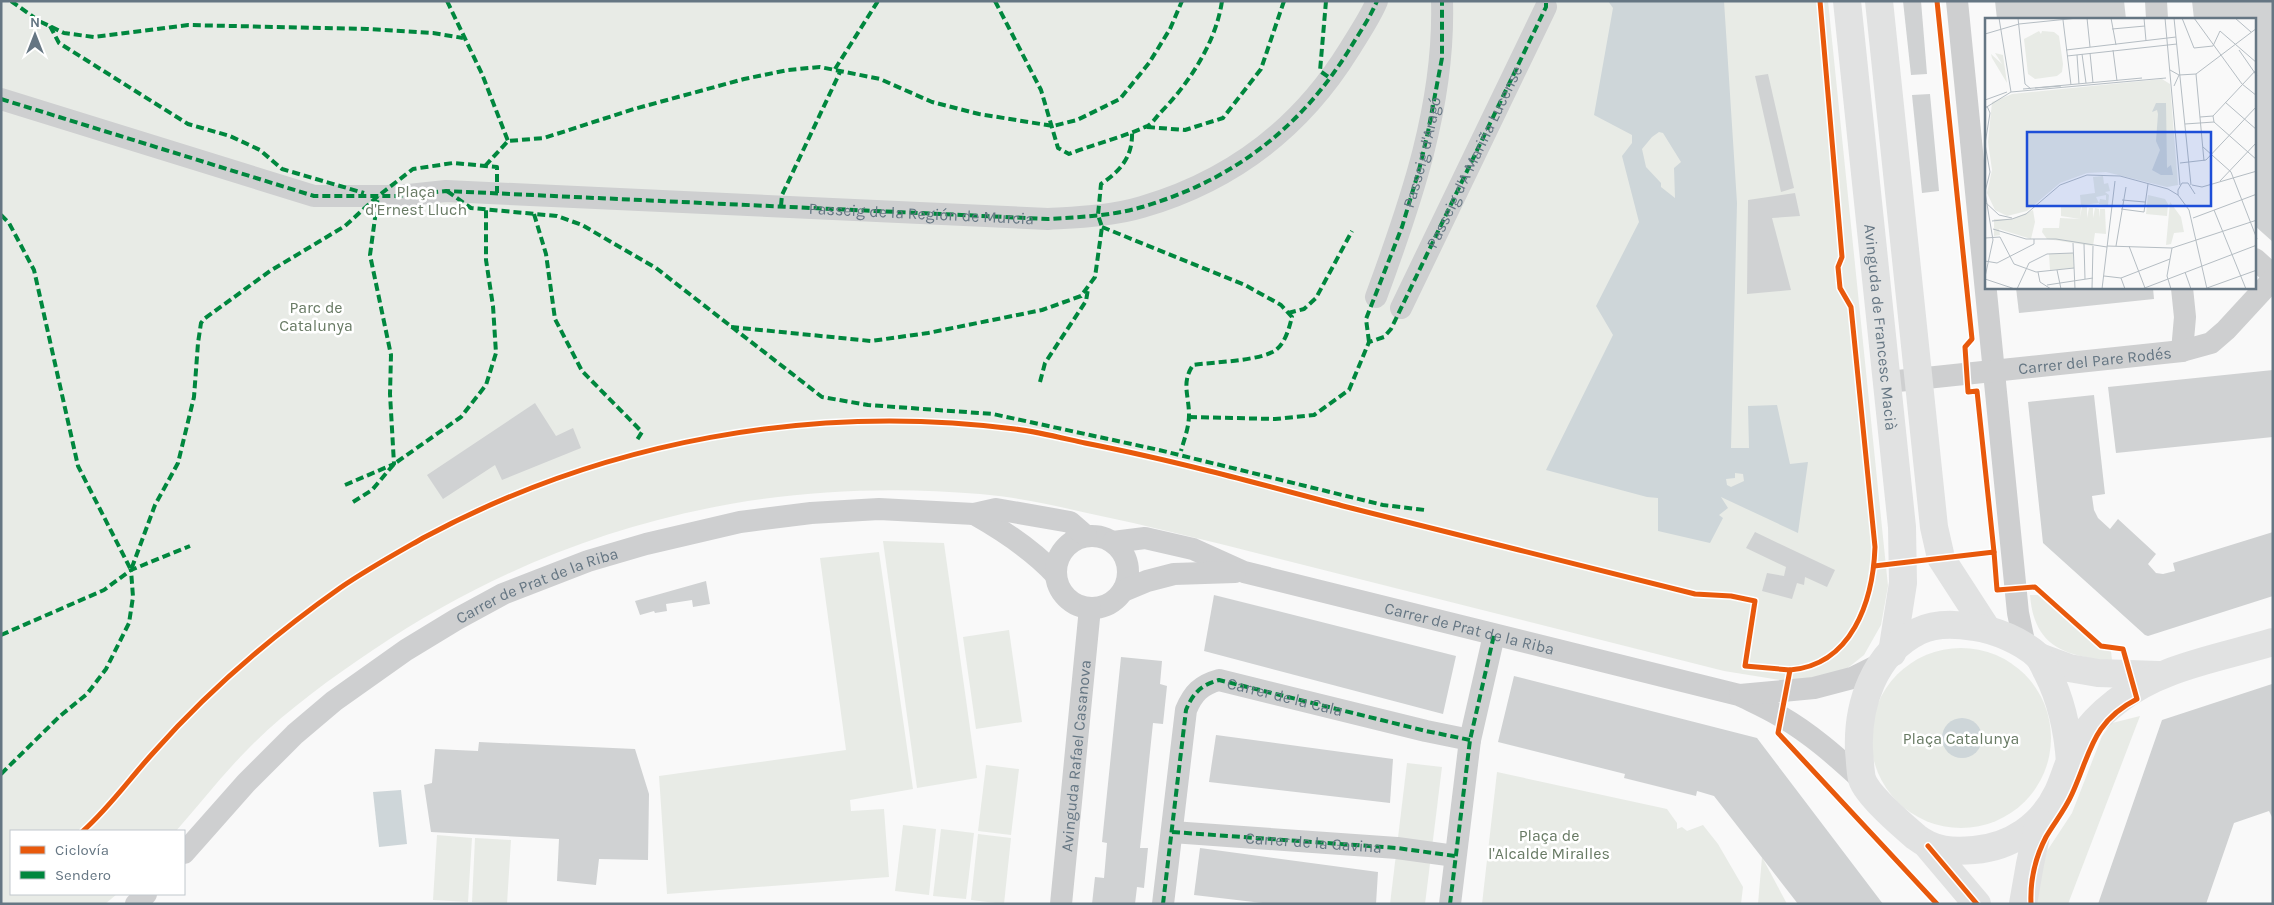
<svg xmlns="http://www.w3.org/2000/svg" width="2274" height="905" font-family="Karla,sans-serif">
	<rect width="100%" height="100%" fill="#f9f9f9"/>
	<g fill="#e8ebe6">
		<path d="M 1,1 L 1828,1 L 1888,586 L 1881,625 L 1864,655 L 1839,675 L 1804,684 L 1724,671 C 1575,633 1425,596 1276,558 C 1213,542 1150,526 1087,513 C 1052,505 1016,497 980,494 C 760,475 555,527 373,650 C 331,678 283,713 248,749 C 222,775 200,804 176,831 L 11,831 L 11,894 L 117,894 L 105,904 L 1,904 Z"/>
		<polygon points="883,541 944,543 977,778 917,788"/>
		<polygon points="879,552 913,789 850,800 851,811 884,809 889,877 667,894 659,776 846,750 820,558"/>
		<path d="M 2030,595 L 2039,595 L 2099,649 L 2111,651 L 2112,660 C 2103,661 2094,659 2085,657 C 2049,650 2033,632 2030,595 Z"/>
		<polygon points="1009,630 1022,722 976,729 963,637"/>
		<circle cx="1961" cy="738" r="90"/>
		<polygon points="2140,716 2068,904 2037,904 2036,893 2047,851 2072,813 2102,736 2112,723"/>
		<polygon points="1407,763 1442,767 1425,904 1390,904"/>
		<polygon points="986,765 1019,769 1011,835 978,831"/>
		<polygon points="1497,772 1667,809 1677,823 1677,829 1682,827 1687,831 1703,825 1718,844 1743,887 1741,904 1482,904"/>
		<polygon points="903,825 936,829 929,895 895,891"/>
		<polygon points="941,829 974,833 966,899 933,896"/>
		<polygon points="978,834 1011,838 1004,904 971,900"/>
		<polygon points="437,835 472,838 468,902 433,900"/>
		<polygon points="475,838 511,840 507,904 472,902"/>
		<polygon points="1762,857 1787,904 1758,904"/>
	</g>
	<g fill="#ced6d9" fill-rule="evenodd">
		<path d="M 1608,1 L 1724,1 L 1737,203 L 1731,448 L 1749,448 L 1748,406 L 1777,405 L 1790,464 L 1808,462 L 1798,533 L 1721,497 L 1728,508 L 1719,515 L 1723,518 L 1710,543 L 1658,531 L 1658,498 L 1647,497 L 1546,470 L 1613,335 L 1596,306 L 1639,222 L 1622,156 L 1632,143 L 1632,135 L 1594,115 L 1613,8 ZM 1659,132 L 1663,133 L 1681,162 L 1674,168 L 1675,198 L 1661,187 L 1661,183 L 1646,167 L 1642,149 L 1652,137 ZM 1735,473 L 1743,474 L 1744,481 L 1731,487 L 1727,485 L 1726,479 L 1735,478 Z"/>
		<circle cx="1962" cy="738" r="20"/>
		<polygon points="401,790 407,844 379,847 373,792"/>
	</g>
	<g fill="#d0d2d3">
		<polygon points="1903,1 1921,1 1927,74 1911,75"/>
		<polygon points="1995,1 2124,1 2126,19 1997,19"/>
		<polygon points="2192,1 2273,1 2273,242 2255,226 2255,19 2194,19"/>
		<polygon points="1768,74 1794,188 1781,192 1755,76"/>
		<polygon points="1930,94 1939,191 1922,193 1912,95"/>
		<polygon points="1795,193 1800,216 1772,218 1791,290 1747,294 1748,200"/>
		<polygon points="2016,288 2153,288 2154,299 2019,313"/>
		<polygon points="2273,370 2273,437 2116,453 2108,387"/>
		<polygon points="2094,395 2105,494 2092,496 2094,510 2098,518 2110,529 2118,519 2156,554 2148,564 2156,573 2163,574 2175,571 2173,563 2273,532 2273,596 2148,636 2145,635 2043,543 2028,402"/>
		<polygon points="535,403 556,436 573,428 581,448 502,480 495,465 443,499 427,475"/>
		<polygon points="1755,532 1835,570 1827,587 1805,577 1804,585 1797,583 1792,599 1762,591 1767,573 1784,576 1786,567 1746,548"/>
		<polygon points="706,581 710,604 693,607 692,600 666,604 667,611 655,613 654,611 640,615 635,601"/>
		<polygon points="1214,595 1456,656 1443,714 1204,651"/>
		<polygon points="1121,657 1162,661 1160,684 1167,686 1163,724 1153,723 1140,848 1148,848 1144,888 1137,887 1135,904 1092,904 1095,877 1104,878 1107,843 1102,842"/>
		<polygon points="1514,676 1757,738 1883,904 1798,904 1714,796 1697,791 1696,796 1624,778 1625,774 1498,742"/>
		<polygon points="2272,684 2273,819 2269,811 2234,823 2206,904 2098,904 2162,720"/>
		<polygon points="1216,735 1393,759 1390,803 1209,782"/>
		<polygon points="479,742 635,749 649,794 648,860 599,859 596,885 557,881 559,839 431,832 424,785 432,783 435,749 478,751"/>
		<polygon points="1200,848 1378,872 1376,904 1271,904 1194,895"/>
	</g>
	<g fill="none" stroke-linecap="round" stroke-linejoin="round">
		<g stroke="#cecfd0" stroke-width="22">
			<polyline points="1957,1 2018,613 2025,646"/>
			<polyline points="2156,1 2157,19"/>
			<path d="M 1,99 L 314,196 L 399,196 L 446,191 L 1048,219 C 1080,217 1112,216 1142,207 C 1231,181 1300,129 1349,50 C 1358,35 1370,18 1377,1"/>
			<polyline points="2255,259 2273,275"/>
			<path id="s1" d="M 1376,297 C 1411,202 1445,104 1442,1"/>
			<path id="s2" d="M 1401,308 L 1546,7"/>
			<polyline points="2182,351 2185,317 2182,288"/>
			<path id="s3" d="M 1888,382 L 2182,351 L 2211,343 L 2226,330 L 2273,279"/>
			<path d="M 974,514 C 1004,531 1033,550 1056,575"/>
			<circle cx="1092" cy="572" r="36"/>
			<path id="s4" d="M 1113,542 L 1145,538 L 1193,549 L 1244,572 L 1739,695 C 1753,702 1767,708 1780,716 C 1810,733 1837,757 1862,780"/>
			<polyline points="1123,591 1147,581 1174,574 1235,572"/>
			<polyline points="1740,695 1814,688 1852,678 1884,662"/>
			<path id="s5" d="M 1172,832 L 1397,848 L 1455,856"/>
			<path id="s6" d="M 184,853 L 246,783 L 295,734 L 334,701 L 406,650 L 457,619 L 503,594 L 588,561 L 646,544 L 740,522 L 811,513 L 879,509 L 974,514 L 996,509 L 1070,522 L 1086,536"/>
			<polyline points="136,904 146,894"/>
			<path id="s7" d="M 1061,904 L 1090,608"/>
			<path id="s8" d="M 1163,904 L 1186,710 C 1193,693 1201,685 1219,680 L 1426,731 L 1470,740"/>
			<polyline points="1450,904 1470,740 1494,635"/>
		</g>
		<g stroke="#e1e2e2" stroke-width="28">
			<path id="s9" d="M 1847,1 L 1902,527 L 1903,583 L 1892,653"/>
			<polyline points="1879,1 1934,527 1941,558 1987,629"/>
			<polyline points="2039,657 2069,668 2098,673 2159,675"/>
			<path d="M 2070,763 C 2068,731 2062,701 2047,672 C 2044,667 2042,660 2038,656 C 2022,641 1995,630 1974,627 C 1957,624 1935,623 1919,631 C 1874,653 1857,705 1859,751 C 1860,759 1860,770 1862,779 C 1867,795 1902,825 1916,837 C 1934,851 1952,852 1974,850 C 2011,847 2042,826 2058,792 C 2066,775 2070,755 2080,740 C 2089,726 2103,712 2116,702 C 2159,667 2220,658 2273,642"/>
			<polyline points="1928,846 1977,904"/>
			<polyline points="2023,904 2030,864 2039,822"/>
		</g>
		<g stroke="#00873e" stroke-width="4" stroke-dasharray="8 4" stroke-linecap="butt">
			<polyline points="11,1 39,21 64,33 94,37 188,25 367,29 433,33 463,38"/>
			<polyline points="447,1 482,74 508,141"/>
			<path d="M 995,1 L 1041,90 L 1058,148 L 1069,154 C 1094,144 1121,138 1145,127 C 1151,125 1155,119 1159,114 C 1188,85 1216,43 1222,1"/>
			<polyline points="1326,1 1320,71 1330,78"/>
			<polyline points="50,26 59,43 188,124 230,136 260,150 282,169 364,193"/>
			<polyline points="835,69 878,1"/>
			<path id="s10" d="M 1,99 L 314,196 L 399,196 L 446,191 L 1048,219 C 1080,217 1112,216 1142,207 C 1231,181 1300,129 1349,50 C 1358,35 1370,18 1377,1"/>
			<polyline points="1147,127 1185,130 1223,118 1261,69 1284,1"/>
			<polyline points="485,166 508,141 544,138 634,109 744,79 788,70 820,67 880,79 932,102 979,114 1053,126 1077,120 1120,99 1149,63 1170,29 1182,1"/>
			<polyline points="447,191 471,208 557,216 582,225 656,268 822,397 868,405 993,414 1159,450 1383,505 1425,510"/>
			<polyline points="781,206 782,195 841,70"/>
			<polyline points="534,214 546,254 555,319 582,371 642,432 637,440"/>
			<polyline points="1,215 9,223 34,270 78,466 131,570 155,505 178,463 194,397 198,343 201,323 204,319 270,271 345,226 378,196 413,169 453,163 497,167 497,193"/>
			<path d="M 1102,227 L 1245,285 L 1281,305 L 1292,317 C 1289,328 1286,341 1277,349 C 1264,361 1212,362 1193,365 C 1181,383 1189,395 1189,415 C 1189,427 1184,440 1181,451"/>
			<polyline points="1288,313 1304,309 1316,298 1352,231"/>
			<path d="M 731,327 L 871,341 L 928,333 L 1042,310 L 1081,296 L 1095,277 L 1102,227 L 1098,215 L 1101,184 C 1120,171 1133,157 1132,132"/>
			<polyline points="1369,342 1366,319 1402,227 1419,170 1428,132 1442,58 1442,1"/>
			<polyline points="1040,382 1045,363 1086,301 1088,289"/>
			<polyline points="1189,417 1275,419 1314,415 1349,390 1369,342 1384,337 1391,329 1546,7 1546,1"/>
			<polyline points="345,485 394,464 390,394 391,355 370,255 378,196"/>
			<polyline points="353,502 372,490 394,464 461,417 486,385 496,353 493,306 486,260 486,210"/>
			<polyline points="1,635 104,590 131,570 190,546"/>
			<polyline points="1,774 60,716 87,694 106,669 129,623 133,597 131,570"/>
			<polyline points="1172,832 1397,848 1455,856"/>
			<path d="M 1163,904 L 1186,710 C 1193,693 1201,685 1219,680 L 1426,731 L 1470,740"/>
			<polyline points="1450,904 1470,740 1494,635"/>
		</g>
		<defs>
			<g id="cycleway">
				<path d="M 1820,1 L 1842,257 L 1838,267 L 1840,288 L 1851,307 L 1875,547 C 1873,601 1852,665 1790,670 L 1778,733 L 1937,904"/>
				<polyline points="1937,1 1972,339 1965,347 1968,392 1977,391 1994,552"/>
				<path d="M 1874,566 L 1994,552 L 1997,590 L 2035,587 L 2101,646 L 2123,649 L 2137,699 C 2092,722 2091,752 2072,794 C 2065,810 2054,823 2046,837 C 2035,858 2030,881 2031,904"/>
				<path d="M 83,831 C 110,807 130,778 154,752 C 209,690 272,636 340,588 C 366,570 395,554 423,538 C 603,441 812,403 1015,429 C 1038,432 1062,438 1085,443 C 1172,460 1257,483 1343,506 C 1460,536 1578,564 1695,594 L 1731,596 L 1755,601 L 1745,666 L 1790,670"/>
				<polyline points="1928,846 1977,904"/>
			</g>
		</defs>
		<use href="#cycleway" stroke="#fff" stroke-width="8"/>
		<use href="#cycleway" stroke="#e8590c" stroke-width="5"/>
	</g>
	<g text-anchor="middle" stroke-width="5" stroke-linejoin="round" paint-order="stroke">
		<g font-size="16" fill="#657683" stroke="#fff">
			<text dy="6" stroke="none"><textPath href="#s1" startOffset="152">Passeig d'Aragó</textPath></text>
			<text dy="6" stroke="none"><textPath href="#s2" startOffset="168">Passeig d'A Mariña Lucense</textPath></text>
			<text dy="6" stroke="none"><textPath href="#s10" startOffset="936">Passeig de la Región de Murcia</textPath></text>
			<text dy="6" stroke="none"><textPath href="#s9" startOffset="328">Avinguda de Francesc Macià</textPath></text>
			<text dy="6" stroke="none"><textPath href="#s3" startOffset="208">Carrer del Pare Rodés</textPath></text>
			<text dy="6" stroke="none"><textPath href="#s6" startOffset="449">Carrer de Prat de la Riba</textPath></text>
			<text dy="6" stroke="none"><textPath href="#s4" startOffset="370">Carrer de Prat de la Riba</textPath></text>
			<text dy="6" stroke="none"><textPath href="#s8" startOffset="310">Carrer de la Cala</textPath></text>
			<text dy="6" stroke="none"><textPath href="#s7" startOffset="149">Avinguda Rafael Casanova</textPath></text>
			<text dy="6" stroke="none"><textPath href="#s5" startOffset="142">Carrer de la Gavina</textPath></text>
		</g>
		<g font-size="16" fill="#687a64" stroke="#fff">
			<text x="416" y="197">Plaça<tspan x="416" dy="18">d'Ernest Lluch</tspan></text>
			<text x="316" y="313">Parc de<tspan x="316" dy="18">Catalunya</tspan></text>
			<text x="1961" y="744">Plaça Catalunya</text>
			<text x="1549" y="841">Plaça de<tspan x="1549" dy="18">l'Alcalde Miralles</tspan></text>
		</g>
	</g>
	<g transform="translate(1985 18)">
		<rect width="271" height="271" fill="#f9f9f9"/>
		<path d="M 54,13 L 56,16 L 57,13 L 69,14 L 74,18 L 78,46 L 77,54 L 72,58 L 50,61 L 43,56 L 39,21 ZM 10,35 L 18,37 L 22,65 L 7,40 L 6,36 L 17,46 ZM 177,61 L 185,66 L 193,167 L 182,169 L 121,154 L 102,155 L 75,165 L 42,193 L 22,198 L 10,192 L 2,175 L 7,152 L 3,124 L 7,84 L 27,76 ZM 118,158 L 119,166 L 123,165 L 125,173 L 120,174 L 124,177 L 123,187 L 114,186 L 115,181 L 121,182 L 121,177 L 111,179 L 114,185 L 96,187 L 95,177 L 110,175 L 108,159 ZM 163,177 L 180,181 L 183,186 L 182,198 L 161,196 ZM 185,184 L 196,199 L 199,214 L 189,215 L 186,226 L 181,227 ZM 76,188 L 96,189 L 95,199 L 97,189 L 102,189 L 102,200 L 104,190 L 108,190 L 108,200 L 110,190 L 114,191 L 114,200 L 115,191 L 120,191 L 121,216 L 110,215 L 108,228 L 62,221 L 57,214 L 58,210 L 74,210 L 75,200 L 95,201 L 76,198 ZM 48,192 L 50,204 L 46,221 L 14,211 L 15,217 L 9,218 L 9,201 L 27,201 ZM 88,235 L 89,250 L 65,252 L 64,236 Z" fill="#e8ebe6"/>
		<path d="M 171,85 L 181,85 L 182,150 L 186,147 L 188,157 L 176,157 L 167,152 L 175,132 L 171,123 L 173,96 L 172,92 L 167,94 Z" fill="#ced6d9"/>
		<path fill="none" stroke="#b5bdc3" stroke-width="1" d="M 14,0 L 26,74M 33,0 L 40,66 L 46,71M 102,0 L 105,29M 126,0 L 131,27M 159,0 L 161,23M 180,0 L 195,167M 189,0 L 206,167M 197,0 L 209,30 L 228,28M 209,0 L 257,66 L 272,78M 250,0 L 266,14M 78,2 L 86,67M 127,11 L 160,8M 0,16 L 34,6 L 93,0M 228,28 L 235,13 L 272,45M 81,32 L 191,19M 128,32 L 132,63M 254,32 L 272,58M 105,35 L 108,65M 97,36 L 101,65M 92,37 L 94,66M 82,38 L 192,26M 185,52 L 194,57 L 189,68M 211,56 L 219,143M 194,57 L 211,56 L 272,10M 50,70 L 76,68M 38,71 L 157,60M 0,82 L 22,74M 240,84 L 272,112M 0,90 L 26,74 L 181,60M 228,98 L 229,104 L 272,142M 215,99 L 228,98 L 272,51M 200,106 L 229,104M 218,129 L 246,154 L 272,221M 195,145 L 221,142 L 272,88M 235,163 L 272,124M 207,167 L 217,169 L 272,153M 210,176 L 203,165 L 197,165 L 193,172 L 193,177 L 204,192 L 222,271M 137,182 L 160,184M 0,184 L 14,197 L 27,200M 136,191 L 159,194 L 163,166M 229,192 L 261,271M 208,200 L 272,176M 0,201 L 0,237M 7,203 L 27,201 L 41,196 L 75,167 L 102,157 L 135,158 L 183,171 L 193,177M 8,211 L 41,221 L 71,221 L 122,229M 0,220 L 15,219 L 29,246 L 51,254 L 89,250M 88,225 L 90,271M 99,226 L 100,261M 122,228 L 187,230 L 272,202M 131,228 L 141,169M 144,228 L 160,270M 0,243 L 12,245 L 49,226 L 49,221M 72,252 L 76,271M 53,254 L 55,264 L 66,271M 200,254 L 206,271M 119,258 L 136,260 L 140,271M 0,259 L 8,222 L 0,174 L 5,154 L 0,126 L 5,95 L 2,88M 136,260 L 185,241M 0,261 L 30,271M 62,267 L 108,260M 222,270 L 272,252M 32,271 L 44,245 L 62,236 L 88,235M 107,271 L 108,228M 117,271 L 130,163M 157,271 L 272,227M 186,271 L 182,258 L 187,230"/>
		<path fill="#1d4ed8" fill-opacity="0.15" stroke="#1d4ed8" stroke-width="2.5" d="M 42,114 L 226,114 L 226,188 L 42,188 Z"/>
		<rect width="271" height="271" fill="none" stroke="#657683" stroke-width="2.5"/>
	</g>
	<rect width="2274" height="905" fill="none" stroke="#657683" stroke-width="5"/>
	<rect x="10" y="830" width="175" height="65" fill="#ffffff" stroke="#c1c8cd"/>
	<rect x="20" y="846" width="25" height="8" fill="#e8590c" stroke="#c1c8cd"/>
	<text x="55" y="855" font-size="15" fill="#657683">Ciclovía</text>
	<rect x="20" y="871" width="25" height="8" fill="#00873e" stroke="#c1c8cd"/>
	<text x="55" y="880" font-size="15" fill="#657683">Sendero</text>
	<g transform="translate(35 35)" stroke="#ffffff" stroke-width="4" paint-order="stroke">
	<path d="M0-4L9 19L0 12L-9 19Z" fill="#657683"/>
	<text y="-8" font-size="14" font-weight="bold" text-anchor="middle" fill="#657683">N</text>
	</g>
</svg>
